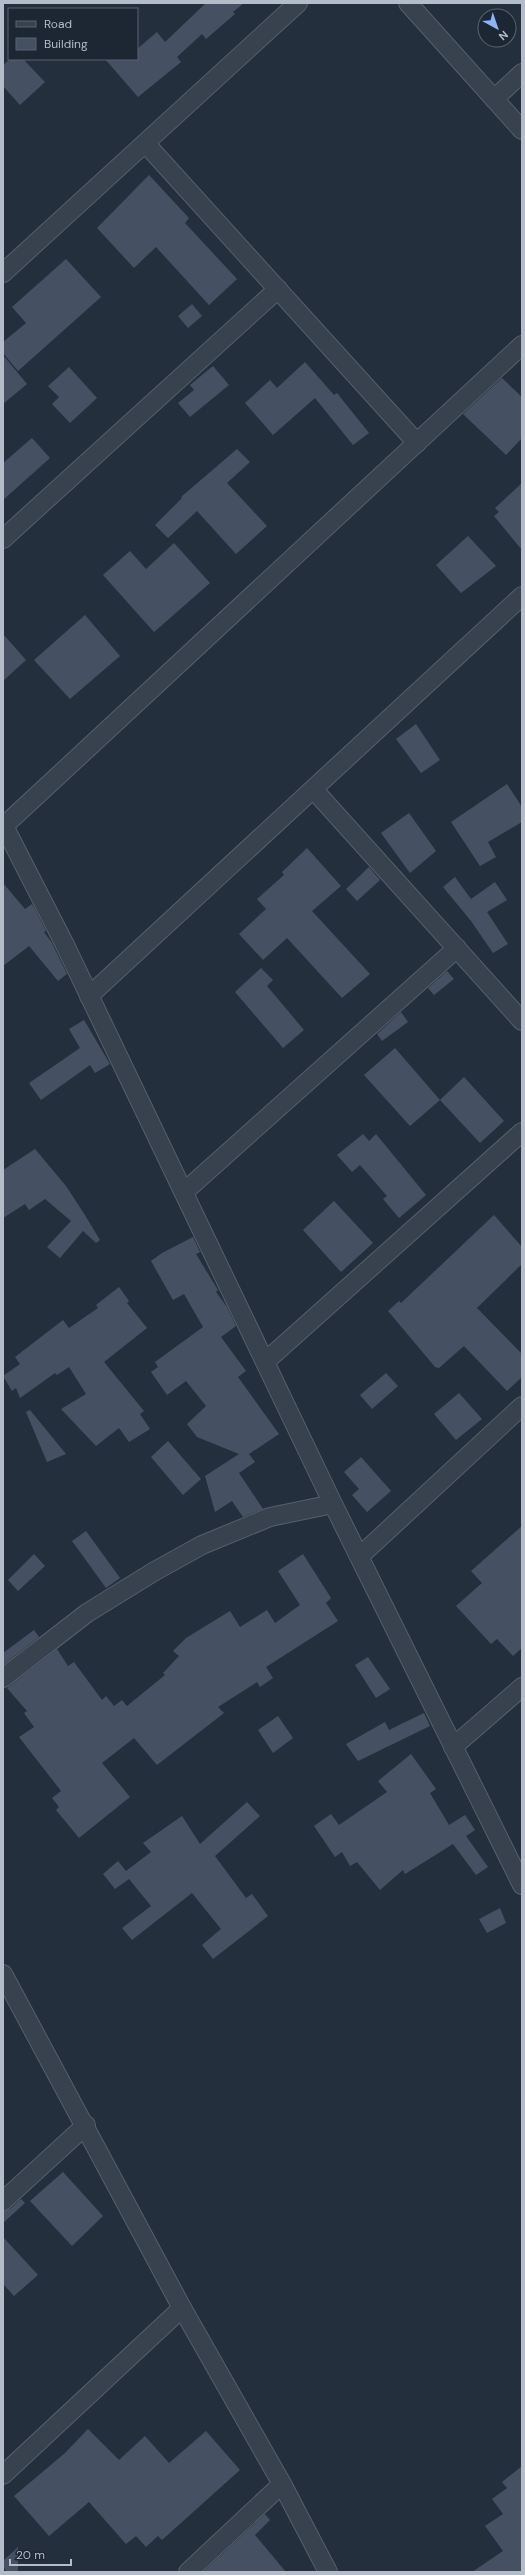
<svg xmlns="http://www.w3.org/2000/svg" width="525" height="2575" font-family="'DM Sans',sans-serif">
	<rect width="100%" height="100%" fill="#242f3e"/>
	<g fill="#455162">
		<polygon points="206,3 244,3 233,12 235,14 206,39 202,34 177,57 181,62 138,97 105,59 137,59 137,49 157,32 165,42"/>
		<polygon points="10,59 23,59 45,82 20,105 3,86 3,65"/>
		<polygon points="149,175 189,218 185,223 237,279 209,305 156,247 134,268 97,228"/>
		<polygon points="66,259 101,297 18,371 3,353 3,342 26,323 12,307"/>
		<polygon points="192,304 202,316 188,328 178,316"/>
		<polygon points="3,355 27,384 3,404"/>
		<polygon points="305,362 334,395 337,393 369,433 353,445 315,398 273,435 245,403 270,380 277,388"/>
		<polygon points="213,366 229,385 190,417 178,403 194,390 190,385"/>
		<polygon points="69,367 97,398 70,423 52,404 59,397 48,386"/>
		<polygon points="502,378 522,397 522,438 506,455 463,414"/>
		<polygon points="32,438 50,458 3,500 3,463"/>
		<polygon points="237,449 250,462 227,483 267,526 236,554 197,511 168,538 155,525 182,498 181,497"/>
		<polygon points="522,483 522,550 494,516 499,512 495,508"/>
		<polygon points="468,536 496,566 461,593 436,565"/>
		<polygon points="174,543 210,583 154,632 103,575 130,551 146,569"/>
		<polygon points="85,615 120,656 70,699 34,660"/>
		<polygon points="3,634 26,660 3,681"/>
		<polygon points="416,724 440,760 421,773 396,739"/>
		<polygon points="507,784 522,807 522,822 488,842 496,857 480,866 451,822"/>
		<polygon points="409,813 436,851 410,873 381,833"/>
		<polygon points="307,848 341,886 312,911 370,974 342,998 287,938 263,960 239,934 266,909 257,899 284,875 282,872"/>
		<polygon points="369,867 380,880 357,901 346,889"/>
		<polygon points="455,877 471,899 495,882 507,900 487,912 508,944 493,953 471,921 443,887"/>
		<polygon points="3,883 25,909 32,904 34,907 46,931 44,932 52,943 67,974 58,981 29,946 3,966"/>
		<polygon points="261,968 273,980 267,986 304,1030 283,1048 235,992"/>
		<polygon points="447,971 454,979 434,995 428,988"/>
		<polygon points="401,1012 408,1022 382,1041 377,1034"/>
		<polygon points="84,1020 110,1064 95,1073 90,1065 41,1100 29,1083 80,1048 69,1029"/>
		<polygon points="395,1048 440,1100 464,1077 504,1121 480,1143 440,1100 410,1126 364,1075"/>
		<polygon points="363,1134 369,1141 376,1134 426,1195 399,1218 383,1199 387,1196 360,1165 352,1172 337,1155"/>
		<polygon points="35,1149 66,1186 83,1212 100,1240 96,1243 83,1231 60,1258 47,1247 71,1221 45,1199 29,1210 25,1204 3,1218 3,1170"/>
		<polygon points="334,1201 373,1243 341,1272 303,1230"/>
		<polygon points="494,1215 522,1247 522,1264 477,1308 522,1354 522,1377 507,1391 464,1346 439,1368 435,1367 388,1311 399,1301 401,1303"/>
		<polygon points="193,1237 200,1252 196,1254 218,1290 216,1292 227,1307 236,1326 221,1337 246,1371 238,1377 279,1434 249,1454 255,1462 239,1473 263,1509 243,1517 232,1501 215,1512 205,1476 239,1454 197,1437 187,1424 206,1406 186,1381 167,1395 151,1372 158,1367 155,1362 203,1327 184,1294 173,1300 151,1261 162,1253"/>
		<polygon points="119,1287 129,1301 127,1303 147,1328 104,1362 144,1411 140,1414 150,1429 129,1442 119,1428 96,1446 61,1409 86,1394 69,1367 57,1375 55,1373 20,1398 16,1388 12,1391 3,1376 20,1364 15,1357 63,1320 69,1328 98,1308 96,1305"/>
		<polygon points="386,1373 398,1386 372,1409 360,1395"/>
		<polygon points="459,1393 482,1419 456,1440 434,1414"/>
		<polygon points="30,1410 66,1454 47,1462 26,1412"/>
		<polygon points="168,1441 201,1479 183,1495 151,1457"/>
		<polygon points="361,1457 391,1491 367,1512 352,1495 359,1489 344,1472"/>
		<polygon points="522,1526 522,1648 513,1656 497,1639 491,1644 456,1606 482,1583 471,1571"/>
		<polygon points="86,1531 120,1578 106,1588 72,1541"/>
		<polygon points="34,1554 45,1566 18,1591 8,1580"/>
		<polygon points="303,1554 331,1598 326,1603 338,1621 266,1667 273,1678 260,1687 257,1682 218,1707 224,1713 157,1765 134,1738 102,1763 130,1797 79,1838 56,1810 59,1807 52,1798 61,1791 19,1737 34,1727 24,1713 27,1711 7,1688 57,1649 68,1666 74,1662 102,1700 106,1696 114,1706 122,1700 127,1706 165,1675 163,1673 179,1656 173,1651 186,1638 230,1611 240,1627 267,1610 275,1623 300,1605 278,1571"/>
		<polygon points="34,1630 39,1637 3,1665 3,1653"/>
		<polygon points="368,1657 390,1689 376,1698 355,1665"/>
		<polygon points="424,1713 430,1726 358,1761 346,1744 385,1722 389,1730"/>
		<polygon points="278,1716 293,1738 273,1753 258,1730"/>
		<polygon points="411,1754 436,1789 430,1793 449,1825 465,1815 475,1830 466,1836 488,1867 476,1875 453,1844 405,1874 403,1870 380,1890 357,1862 350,1866 342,1852 335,1857 314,1826 331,1814 339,1825 387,1792 378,1781"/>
		<polygon points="247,1802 260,1816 215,1856 246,1898 252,1894 268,1916 213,1959 202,1945 221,1929 192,1893 132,1940 122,1928 151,1906 129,1879 115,1889 103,1874 118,1861 126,1871 151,1852 143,1843 182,1816 200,1844"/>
		<polygon points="500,1908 506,1923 487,1933 479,1919"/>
		<polygon points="63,2172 103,2216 72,2246 30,2201"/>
		<polygon points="21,2199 25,2203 3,2223 3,2211 10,2209"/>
		<polygon points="3,2237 38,2275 14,2296 3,2284"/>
		<polygon points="88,2429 119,2460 145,2436 169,2463 206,2431 240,2470 162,2540 158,2536 146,2547 136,2536 126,2544 89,2502 49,2536 14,2496 65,2453"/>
		<polygon points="522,2466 522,2572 472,2572 503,2551 485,2526 503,2514 492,2499 507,2488 502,2482"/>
		<polygon points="265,2514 270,2520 255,2535 286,2572 203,2572"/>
		<polygon points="18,2547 18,2572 7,2572 3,2567 3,2561"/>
	</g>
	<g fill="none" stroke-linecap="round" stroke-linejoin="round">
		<defs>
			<g id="minor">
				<polyline points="408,3 522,130"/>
				<polyline points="494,99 522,73"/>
				<polyline points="146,144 417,443"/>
				<polyline points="3,273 298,3"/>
				<polyline points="3,539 278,289"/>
				<polyline points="314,790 522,1021"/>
				<polyline points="3,824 64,943 333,1504 522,1885"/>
				<polyline points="4,826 522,345"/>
				<polyline points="89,996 522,596"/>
				<polyline points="184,1192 457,948"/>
				<polyline points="266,1361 522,1132"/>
				<polyline points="360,1556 522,1406"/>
				<polyline points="3,1678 87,1613 155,1571 202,1545 270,1517 333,1504"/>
				<polyline points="453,1747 522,1687"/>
				<polyline points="3,1974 182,2308 282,2484 328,2572"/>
				<polyline points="3,2201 86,2125"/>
				<polyline points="3,2475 182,2308"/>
				<polyline points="188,2572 282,2484"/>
			</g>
		</defs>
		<use href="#minor" stroke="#565f6c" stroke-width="20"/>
		<use href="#minor" stroke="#38414e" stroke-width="18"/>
	</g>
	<rect width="525" height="2575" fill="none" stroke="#b4bcc9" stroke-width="8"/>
	<rect x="8" y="8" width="130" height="52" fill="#1d2633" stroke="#59626f"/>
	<rect x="16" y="21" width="20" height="6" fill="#38414e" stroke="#59626f"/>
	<text x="44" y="28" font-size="12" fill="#b4bcc9">Road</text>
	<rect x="16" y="38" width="20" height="12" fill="#455162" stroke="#59626f"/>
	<text x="44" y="48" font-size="12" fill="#b4bcc9">Building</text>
	<g transform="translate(497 28) rotate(140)"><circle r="19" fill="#1d2633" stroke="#59626f"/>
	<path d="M0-3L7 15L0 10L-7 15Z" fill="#8ab4f8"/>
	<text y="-6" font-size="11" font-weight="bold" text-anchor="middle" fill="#b4bcc9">N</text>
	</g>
	<path d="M10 2559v6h61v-6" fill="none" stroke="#b4bcc9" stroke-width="2"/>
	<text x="16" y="2559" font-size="12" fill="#b4bcc9" stroke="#1d2633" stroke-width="3" paint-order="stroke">20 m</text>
</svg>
